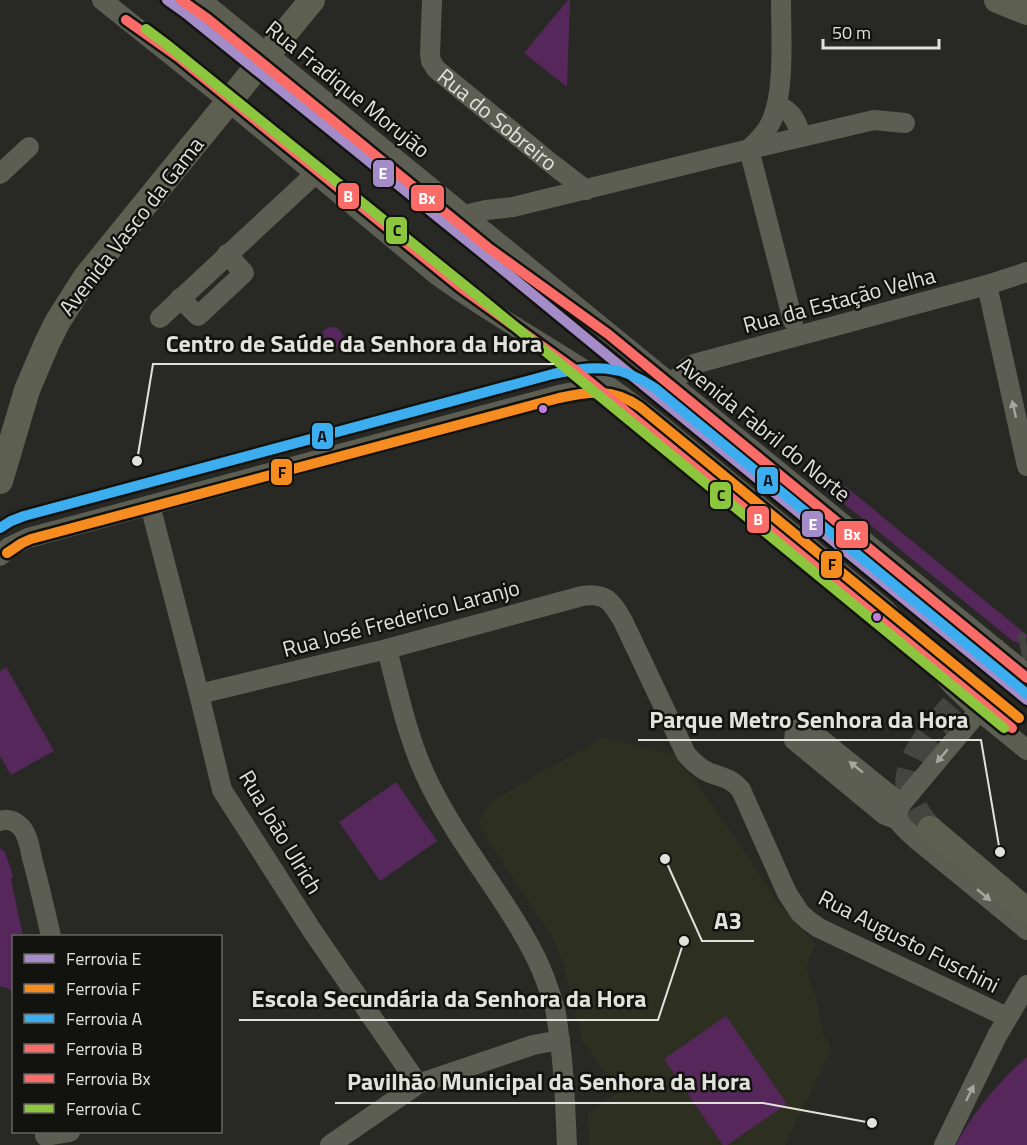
<svg xmlns="http://www.w3.org/2000/svg" width="1027" height="1145" font-family="'Titillium Web',sans-serif">
	<rect width="100%" height="100%" fill="#282924"/>
	<polygon fill="#2d3021" points="604,737 675,755 681,766 697,783 781,906 815,944 806,968 815,993 823,1033 832,1049 785,1145 589,1145 588,1113 618,1093 581,1039 580,1031 563,962 553,938 485,835 479,823 484,810 495,799"/>
	<g fill="#55275a">
		<polygon points="568,0 570,0 567,87 524,53"/>
		<circle cx="332" cy="338" r="11"/>
		<polygon points="821,485 839,493 845,486 1027,635 1027,637 1021,643 1014,642"/>
		<polygon points="6,667 54,751 11,775 0,756 0,671"/>
		<polygon points="396,782 437,841 380,881 339,822"/>
		<polygon points="0,848 5,852 13,876 11,880 23,936 14,936 13,990 0,986"/>
		<polygon points="726,1016 787,1104 727,1145 723,1145 664,1059"/>
		<path d="M 1027,1057 L 1027,1145 L 956,1145 C 973,1112 999,1081 1027,1057 Z"/>
	</g>
	<g fill="none" stroke-linecap="round" stroke-linejoin="round">
		<path stroke="#444540" stroke-width="26" stroke-dasharray="26 13" stroke-linecap="butt" d="M 930,829 C 888,784 914,752 947,713 C 961,697 975,680 990,664 C 1001,653 1012,648 1027,646"/>
		<g stroke="#5c5e53" stroke-width="20">
			<path d="M 102,0 L 217,92 L 438,276 C 486,311 539,340 589,373 C 615,390 639,408 663,427 L 886,610 L 952,685 L 979,711 L 1027,750"/>
			<polyline points="201,0 1027,674"/>
			<path id="s1" d="M 432,0 L 430,54 L 431,61 L 436,69 L 552,164 L 586,190"/>
			<path d="M 777,105 C 792,111 797,121 801,137"/>
			<polyline points="749,149 793,321"/>
			<path d="M 749,149 C 758,141 767,132 772,120 C 785,89 781,35 781,0"/>
			<polyline points="0,174 29,147"/>
			<polyline points="464,215 486,210 513,207 725,155 874,120 905,123"/>
			<polyline points="987,285 1027,466"/>
			<polyline points="180,298 198,316 244,273 227,254"/>
			<polyline points="160,318 315,174"/>
			<polyline points="671,385 687,368 694,364 987,285 1027,272"/>
			<polyline points="150,505 199,694 222,790 313,932 418,1084"/>
			<path d="M 0,556 L 9,547 L 28,538 L 559,395 C 578,391 595,387 614,393"/>
			<path d="M 387,649 C 399,696 409,744 431,787 C 461,847 506,898 536,958 C 544,974 550,992 555,1009 C 557,1018 558,1027 559,1036 C 565,1072 565,1109 567,1145"/>
			<path d="M 199,694 L 387,649 L 582,596 C 606,592 612,602 623,621 L 686,754 C 693,762 700,769 710,773 C 724,778 731,778 741,790 L 787,893 L 800,913 L 809,921 L 819,928 L 1007,1017"/>
			<path d="M 979,711 L 901,804 C 891,821 905,828 916,839 L 1027,930"/>
			<polyline points="898,820 885,815 794,740 795,732 800,728 807,728 901,804"/>
			<path d="M 0,821 C 8,818 15,821 21,827 C 28,835 30,848 32,858 C 39,884 45,910 51,936"/>
			<polyline points="45,1136 70,1132"/>
			<polyline points="330,1145 418,1084 533,1045 560,1040"/>
			<polyline points="944,1145 997,1036 1027,985"/>
		</g>
		<g stroke="#5d5f51" stroke-width="26">
			<polyline points="997,0 1027,12"/>
			<polyline points="0,481 27,390 47,343 58,321 86,277 190,149"/>
			<polyline points="930,829 1027,911"/>
		</g>
		<polyline stroke="#5d5f51" stroke-width="26" points="190,149 312,0"/>
		<defs>
			<polyline id="rail-1" points="167,0 188,15 502,269 1027,700"/>
			<path id="rail-2" d="M 7,553 L 22,543 L 31,539 L 559,398 C 590,391 613,388 640,407 L 1019,718"/>
			<path id="rail-3" d="M 0,528 L 11,521 L 24,516 L 553,374 C 593,365 620,364 655,388 L 1027,694"/>
			<polyline id="rail-4" points="126,20 178,57 460,287 578,372 1012,728"/>
			<polyline id="rail-5" points="181,0 208,19 490,249 608,334 1027,678"/>
			<polyline id="rail-6" points="146,29 166,44 479,297 1004,728"/>
		</defs>
		<use href="#rail-1" stroke="#12130f" stroke-width="15"/>
		<use href="#rail-2" stroke="#12130f" stroke-width="15"/>
		<use href="#rail-3" stroke="#12130f" stroke-width="15"/>
		<use href="#rail-4" stroke="#12130f" stroke-width="15"/>
		<use href="#rail-5" stroke="#12130f" stroke-width="15"/>
		<use href="#rail-6" stroke="#12130f" stroke-width="15"/>
		<use href="#rail-1" stroke="#a48cc9" stroke-width="10"/>
		<use href="#rail-2" stroke="#f68b1f" stroke-width="10"/>
		<use href="#rail-3" stroke="#3caeef" stroke-width="10"/>
		<use href="#rail-4" stroke="#f96c68" stroke-width="10"/>
		<use href="#rail-5" stroke="#f96c68" stroke-width="10"/>
		<use href="#rail-6" stroke="#8bc63e" stroke-width="10"/>
	</g>
	<defs><path id="oneway-solid" d="M-6-.8H1V-3.2L6.5 0L1 3.2V.8H-6Z" transform="scale(1.5)"/></defs>
	<g fill="#a5a79e">
		<use href="#oneway-solid" transform="translate(1014 409) rotate(-103)"/>
		<use href="#oneway-solid" transform="translate(942 756) rotate(130)"/>
		<use href="#oneway-solid" transform="translate(856 767) rotate(-141)"/>
		<use href="#oneway-solid" transform="translate(984 895) rotate(40)"/>
		<use href="#oneway-solid" transform="translate(970 1093) rotate(-64)"/>
	</g>
	<g fill="#c07fdc" stroke="#12130f" stroke-width="2">
		<circle cx="543" cy="409" r="5"/>
		<circle cx="877" cy="617" r="5"/>
	</g>
	<g text-anchor="middle" stroke-width="5" stroke-linejoin="round" paint-order="stroke">
		<g font-size="22" fill="#e1e2dc" stroke="#12130f">
			<text transform="translate(348 89) rotate(39)" y="8">Rua Fradique Morujão</text>
			<text dy="8" stroke="none"><textPath href="#s1" startOffset="150">Rua do Sobreiro</textPath></text>
			<text transform="translate(131 226) rotate(-52)" y="8">Avenida Vasco da Gama</text>
			<text transform="translate(839 300) rotate(-15)" y="8">Rua da Estação Velha</text>
			<text transform="translate(764 429) rotate(39)" y="8">Avenida Fabril do Norte</text>
			<text transform="translate(401 618) rotate(-15)" y="8">Rua José Frederico Laranjo</text>
			<text transform="translate(281 832) rotate(59)" y="8">Rua João Ulrich</text>
			<text transform="translate(909 941) rotate(27)" y="8">Rua Augusto Fuschini</text>
		</g>
	</g>
	<path fill="none" stroke="#e1e2dc" stroke-width="2" d="M137 461L153 364H554M1000 852L981 740H638M665 859L702 941H754M684 941L658 1020H239M872 1123L763 1103H335"/>
	<g fill="#e1e2dc" stroke="#12130f" stroke-width="2">
		<circle cx="137" cy="461" r="6"/>
		<circle cx="1000" cy="852" r="6"/>
		<circle cx="665" cy="859" r="6"/>
		<circle cx="684" cy="941" r="6"/>
		<circle cx="872" cy="1123" r="6"/>
	</g>
	<g font-size="24" text-anchor="middle" font-weight="bold" fill="#e1e2dc" stroke="#12130f" stroke-width="5" stroke-linejoin="round" paint-order="stroke">
		<text x="354" y="352">Centro de Saúde da Senhora da Hora</text>
		<text x="809" y="728">Parque Metro Senhora da Hora</text>
		<text x="728" y="929">A3</text>
		<text x="449" y="1007">Escola Secundária da Senhora da Hora</text>
		<text x="549" y="1090">Pavilhão Municipal da Senhora da Hora</text>
	</g>
	<g stroke="#12130f" stroke-width="2">
		<rect x="372" y="159" width="23" height="29" rx="6" fill="#a48cc9"/>
		<rect x="337" y="182" width="23" height="28" rx="6" fill="#f96c68"/>
		<rect x="410" y="184" width="35" height="28" rx="6" fill="#f96c68"/>
		<rect x="385" y="216" width="23" height="29" rx="6" fill="#8bc63e"/>
		<rect x="311" y="422" width="23" height="28" rx="6" fill="#3caeef"/>
		<rect x="270" y="458" width="23" height="28" rx="6" fill="#f68b1f"/>
		<rect x="756" y="466" width="23" height="29" rx="6" fill="#3caeef"/>
		<rect x="709" y="481" width="23" height="29" rx="6" fill="#8bc63e"/>
		<rect x="746" y="505" width="24" height="29" rx="6" fill="#f96c68"/>
		<rect x="801" y="510" width="23" height="28" rx="6" fill="#a48cc9"/>
		<rect x="835" y="520" width="34" height="29" rx="6" fill="#f96c68"/>
		<rect x="820" y="550" width="23" height="29" rx="6" fill="#f68b1f"/>
	</g>
	<g font-size="16" text-anchor="middle" font-weight="bold" fill="#fff">
		<text x="383" y="179">E</text>
		<text x="348" y="202">B</text>
		<text x="427" y="204">Bx</text>
		<text x="758" y="525">B</text>
		<text x="813" y="530">E</text>
		<text x="852" y="540">Bx</text>
	</g>
	<g font-size="16" text-anchor="middle" font-weight="bold" fill="#111">
		<text x="397" y="236">C</text>
		<text x="322" y="442">A</text>
		<text x="282" y="478">F</text>
		<text x="768" y="486">A</text>
		<text x="721" y="501">C</text>
		<text x="832" y="570">F</text>
	</g>
	<rect x="12" y="935" width="210" height="198" fill="#12130f" stroke="#656661" stroke-width="1.5"/>
	<rect x="24" y="954" width="30" height="9" fill="#a48cc9" stroke="#656661" stroke-width="1.5"/>
	<text x="66" y="965" font-size="18" fill="#e1e2dc">Ferrovia E</text>
	<rect x="24" y="984" width="30" height="9" fill="#f68b1f" stroke="#656661" stroke-width="1.5"/>
	<text x="66" y="995" font-size="18" fill="#e1e2dc">Ferrovia F</text>
	<rect x="24" y="1014" width="30" height="9" fill="#3caeef" stroke="#656661" stroke-width="1.5"/>
	<text x="66" y="1025" font-size="18" fill="#e1e2dc">Ferrovia A</text>
	<rect x="24" y="1044" width="30" height="9" fill="#f96c68" stroke="#656661" stroke-width="1.5"/>
	<text x="66" y="1055" font-size="18" fill="#e1e2dc">Ferrovia B</text>
	<rect x="24" y="1074" width="30" height="9" fill="#f96c68" stroke="#656661" stroke-width="1.5"/>
	<text x="66" y="1085" font-size="18" fill="#e1e2dc">Ferrovia Bx</text>
	<rect x="24" y="1104" width="30" height="9" fill="#8bc63e" stroke="#656661" stroke-width="1.5"/>
	<text x="66" y="1115" font-size="18" fill="#e1e2dc">Ferrovia C</text>
	<path d="M823 39v9h116v-9" fill="none" stroke="#e1e2dc" stroke-width="3"/>
	<text x="832" y="39" font-size="18" fill="#e1e2dc" stroke="#12130f" stroke-width="4.5" paint-order="stroke">50 m</text>
</svg>
